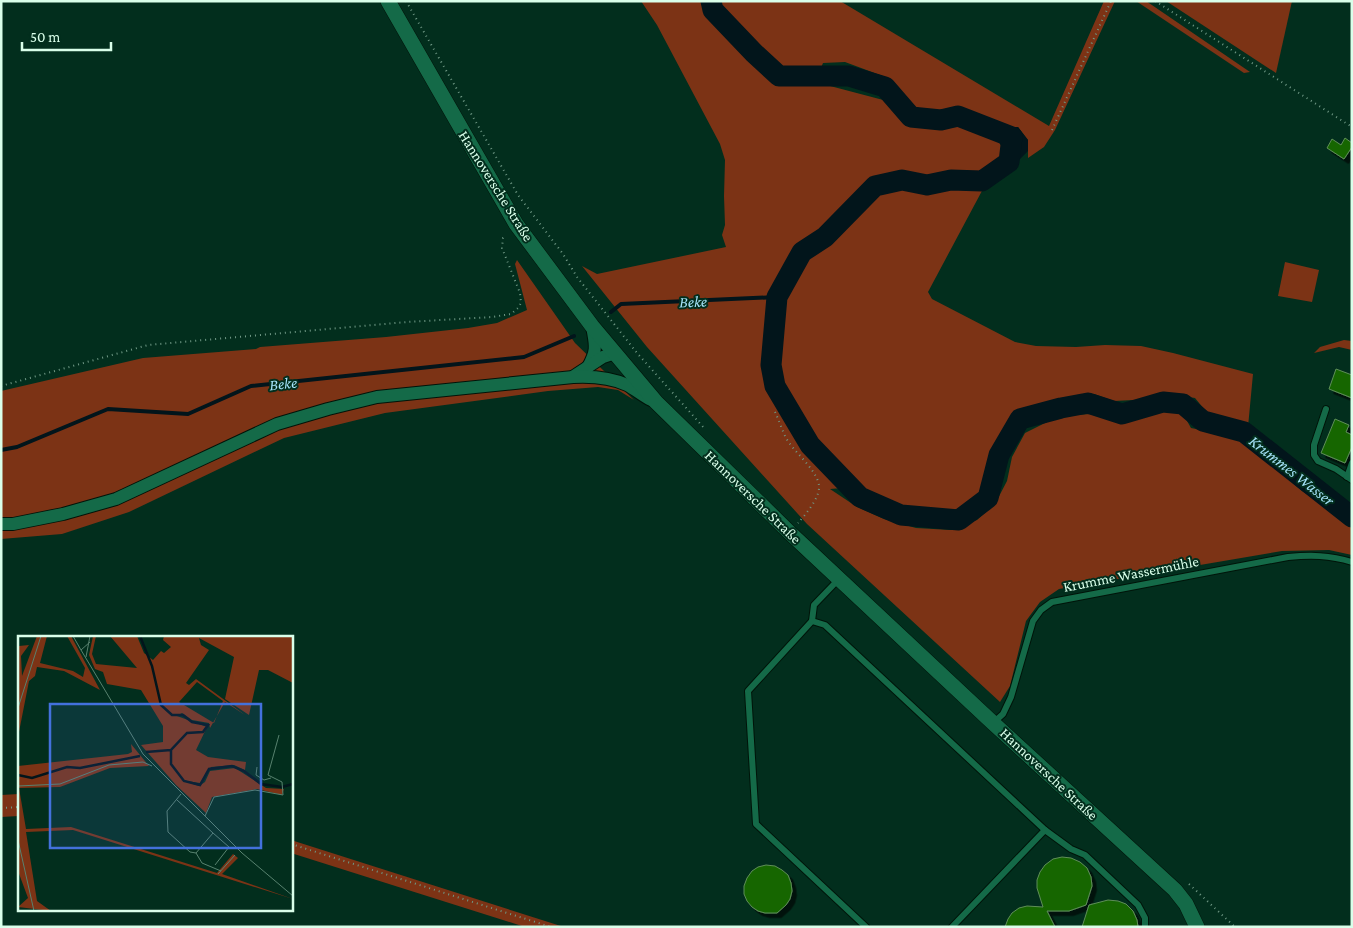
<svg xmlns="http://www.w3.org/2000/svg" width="1353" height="928" font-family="'Crimson Pro',serif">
	<defs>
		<filter id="shadow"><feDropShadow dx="4.5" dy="4.5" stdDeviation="0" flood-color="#0009"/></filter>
	</defs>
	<rect width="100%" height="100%" fill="#022e1d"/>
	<g fill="#7c3315">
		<polygon points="641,1 840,1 1049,126 1104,1 1115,1 1055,130 1044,147 1028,158 1028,140 1018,127 1002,128 991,124 958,106 932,112 910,105 888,78 845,62 823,63 815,82 887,101 904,120 934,129 960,122 997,139 1006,153 999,159 928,292 932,299 1015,342 1036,346 1076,347 1105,345 1141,346 1173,353 1253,374 1248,427 1209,415 1195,398 1176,395 1153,399 1114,401 1094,394 1029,407 1016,416 993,451 982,493 959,512 908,509 871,498 855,487 830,489 857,507 884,519 916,528 951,530 977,520 995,504 1007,481 1012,457 1025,433 1059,416 1091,414 1111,420 1129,417 1152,410 1182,412 1191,428 1240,438 1302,491 1352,524 1352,555 1329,550 1282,551 1059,589 1040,602 1026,621 1010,686 1000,702 807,524 647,347 582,266 597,274 726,247 722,235 725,225 724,196 725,160 720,144 657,25"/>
		<polygon points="1136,1 1146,1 1250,72 1244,73"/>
		<polygon points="1166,1 1292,1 1276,73"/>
		<polygon points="517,260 575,343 634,400 618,390 598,387 548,391 385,413 284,438 129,512 62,534 1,539 1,391 143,358 256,349 260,347 386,337 468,328 497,323 527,310 515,264"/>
		<polygon points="1285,262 1319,270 1312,302 1278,296"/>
		<polygon points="1344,340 1352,341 1352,350 1339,347 1314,353 1320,347"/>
		<polygon points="19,794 19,816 1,817 1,795"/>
		<polygon points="291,840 564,927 525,927 291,853"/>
	</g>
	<polygon fill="#02151b" points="991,124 1002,128 1018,127 1028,140 1028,151 1019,160 999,159 1006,153 997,139 987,133"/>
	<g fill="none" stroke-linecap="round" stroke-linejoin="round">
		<g stroke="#02151b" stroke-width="4">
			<polyline points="611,312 621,304 777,297"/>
			<polyline points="1,450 17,447 108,409 188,414 251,386 524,357 574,336"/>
		</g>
		<polyline stroke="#02151b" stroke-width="21" points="711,1 713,10 754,53 779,76 849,76 885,87 911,117 941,120 958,116 1012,137 1009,162 982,181 951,180 927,185 902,180 875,186 825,237 802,252 777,297 771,365 775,386 810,445 860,497 901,515 959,520 988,498 999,455 1020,419 1061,408 1088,403 1122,414 1163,402 1183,404 1203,421 1244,432 1352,517"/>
	</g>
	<g fill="#156604" stroke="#5f8e57" filter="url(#shadow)">
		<polygon points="1345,138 1352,143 1352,147 1344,159 1327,148 1332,139 1341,145"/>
		<polygon points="1336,369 1352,375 1352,398 1329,389"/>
		<polygon points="1335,419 1349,425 1346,432 1352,435 1352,447 1345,463 1321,453"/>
		<polygon points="1062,857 1071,858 1080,862 1087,868 1091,877 1092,886 1086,905 1069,911 1047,911 1055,927 1005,927 1008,919 1012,913 1019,908 1027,906 1043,907 1037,888 1037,880 1040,872 1045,865 1053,859"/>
		<polygon points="766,865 775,866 782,870 788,875 791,883 792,891 790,899 786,905 777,913 765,913 758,911 752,907 747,901 744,894 744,886 747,878 752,871 758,867"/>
		<polygon points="1108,900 1118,901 1126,904 1133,911 1137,920 1138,927 1082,927 1089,905"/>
	</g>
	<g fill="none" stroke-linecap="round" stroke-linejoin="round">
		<defs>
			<g id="service">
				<polyline points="1326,409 1314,445 1314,455 1318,461 1336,469 1352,480"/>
				<polyline points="1347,477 1352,463"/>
				<polyline points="838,580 814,605 812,621 748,691 756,824 866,927"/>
				<polyline points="812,621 825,625 1045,830"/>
				<path d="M 993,723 L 1003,714 L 1011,697 L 1033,621 L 1041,610 L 1052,602 L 1288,557 C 1311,555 1329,555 1352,562"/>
				<polyline points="952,927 1045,830 1071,849 1085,855 1138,905 1145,918 1145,927"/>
			</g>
			<g id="minor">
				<path d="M 588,367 C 598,349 595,345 592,326"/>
				<polyline points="574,376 603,357 615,353"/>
				<path d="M 1,524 L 13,524 L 63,514 L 116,499 L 277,424 L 328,409 L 377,397 L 573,377 C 592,376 610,377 627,385 C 636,390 643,396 651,400"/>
			</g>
			<polyline id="secondary" points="388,1 516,224 592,326 656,402 789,532 993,723 1175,890 1186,904 1197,927"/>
		</defs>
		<use href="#service" stroke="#001409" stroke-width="8"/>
		<use href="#minor" stroke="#001409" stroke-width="14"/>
		<use href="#secondary" stroke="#001409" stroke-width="16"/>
		<g stroke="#709986" stroke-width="2" stroke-dasharray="1 4" stroke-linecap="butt">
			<polyline points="406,1 518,195 563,254 577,277 637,353 705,429"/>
			<polyline points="1155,1 1352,127"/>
			<polyline points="1052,130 1111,1"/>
			<polyline points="1,386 148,345 407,322 492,317 511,314 518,308 521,303 520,293 502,248 503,238 506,235"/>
			<path d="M 775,412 C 780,422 783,435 790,444 C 798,455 818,472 819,486 C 820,498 805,515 798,523"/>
			<polyline points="1,808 19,807"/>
			<polyline points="291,844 551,927"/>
			<polyline points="1189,884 1235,927"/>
		</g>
		<use href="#service" stroke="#146a48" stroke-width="6"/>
		<use href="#minor" stroke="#146a48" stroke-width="12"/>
		<use href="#secondary" stroke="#146a48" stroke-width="15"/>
	</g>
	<g text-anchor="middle" stroke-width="4" stroke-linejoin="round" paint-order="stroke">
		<g font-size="15" fill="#d9ffea" stroke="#022e1d">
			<text transform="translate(496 186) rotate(58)" y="5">Hannoversche Straße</text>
			<text transform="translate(753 497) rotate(44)" y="5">Hannoversche Straße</text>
			<text transform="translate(1131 574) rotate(-11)" y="5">Krumme Wassermühle</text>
			<text transform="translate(1049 774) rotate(43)" y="5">Hannoversche Straße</text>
		</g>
		<g font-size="16" font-style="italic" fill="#a6e4fa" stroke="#022e1d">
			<text transform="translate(693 301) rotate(-2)" y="6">Beke</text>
			<text transform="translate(283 383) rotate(-6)" y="6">Beke</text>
			<text transform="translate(1292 470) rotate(38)" y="6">Krummes Wasser</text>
		</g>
	</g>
	<g transform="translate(18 636)">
		<rect width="275" height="275" fill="#022e1d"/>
		<path d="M 19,0 L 29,0 L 22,27 L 55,35 L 65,41 L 67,32 L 49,0 L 53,0 L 82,54 L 46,35 L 19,31 L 17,40 L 11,45 L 0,101 L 1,10 L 11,9 L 3,20 L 4,40 ZM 75,0 L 78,0 L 74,18 L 78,28 L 119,32 L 92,0 L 119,0 L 126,17 L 135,24 L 143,15 L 146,17 L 153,11 L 145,4 L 146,0 L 275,0 L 275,47 L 250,34 L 241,34 L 231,79 L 207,63 L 216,21 L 181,2 L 183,9 L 191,14 L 168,47 L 171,49 L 178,43 L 227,79 L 207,66 L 192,92 L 191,87 L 174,84 L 164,77 L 159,80 L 189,91 L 178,114 L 190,121 L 228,126 L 227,134 L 216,129 L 193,131 L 182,147 L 163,144 L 181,150 L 187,146 L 192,135 L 217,132 L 248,152 L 266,153 L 264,159 L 239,153 L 194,161 L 188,177 L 158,149 L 123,109 L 145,106 L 145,90 L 123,54 L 89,48 L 85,36 L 77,33 L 71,19 ZM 179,46 L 205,65 L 196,87 L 161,66 ZM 113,108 L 131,130 L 92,132 L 42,151 L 1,152 L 8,193 L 53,191 L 199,237 L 215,218 L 220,222 L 204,238 L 275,263 L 55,194 L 8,196 L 19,265 L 33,275 L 0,271 L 10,262 L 0,235 L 0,130 L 110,118 L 114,116 Z" fill="#7c3315" fill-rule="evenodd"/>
		<path fill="none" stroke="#02151b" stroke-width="2.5" d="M 122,0 L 134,30 L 143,69 L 154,79 L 165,79 L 174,86 L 190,89 L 185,96 L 169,97 L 153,114 L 153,128 L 166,145 L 182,149 L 191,133 L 214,130 L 226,135 L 243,148 L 264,151 L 275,148M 128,116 L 153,114M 0,139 L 14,142 L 49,131 L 62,132 L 122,120"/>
		<path fill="none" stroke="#58826f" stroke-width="1" d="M 55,0 L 63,14M 72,6 L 63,14 L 125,118 L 224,217 L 275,260M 68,21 L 72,0M 0,72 L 23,0M 239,131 L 238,139 L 246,144 L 253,142M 0,150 L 42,148 L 91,129 L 125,126 L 134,130M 163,158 L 149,175 L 150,196 L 172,216 L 178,217M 159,164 L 195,197M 187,180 L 196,161 L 237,154 L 265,159 L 264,146 L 250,139 L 261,99M 0,204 L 16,275M 197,229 L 211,211 L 195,197 L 178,217 L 184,227 L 203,235M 200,238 L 217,219"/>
		<path fill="#4371dc" fill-opacity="0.15" stroke="#4371dc" stroke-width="2.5" d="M 32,68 L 243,68 L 243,212 L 32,212 Z"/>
		<rect width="275" height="275" fill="none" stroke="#d9ffea" stroke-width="2.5"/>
	</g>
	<rect width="1353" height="928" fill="none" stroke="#d9ffea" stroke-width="5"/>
	<path d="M22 42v8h89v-8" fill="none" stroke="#d9ffea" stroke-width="2.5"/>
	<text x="30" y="42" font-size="15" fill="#d9ffea" stroke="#022e1d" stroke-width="4" paint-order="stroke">50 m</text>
</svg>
